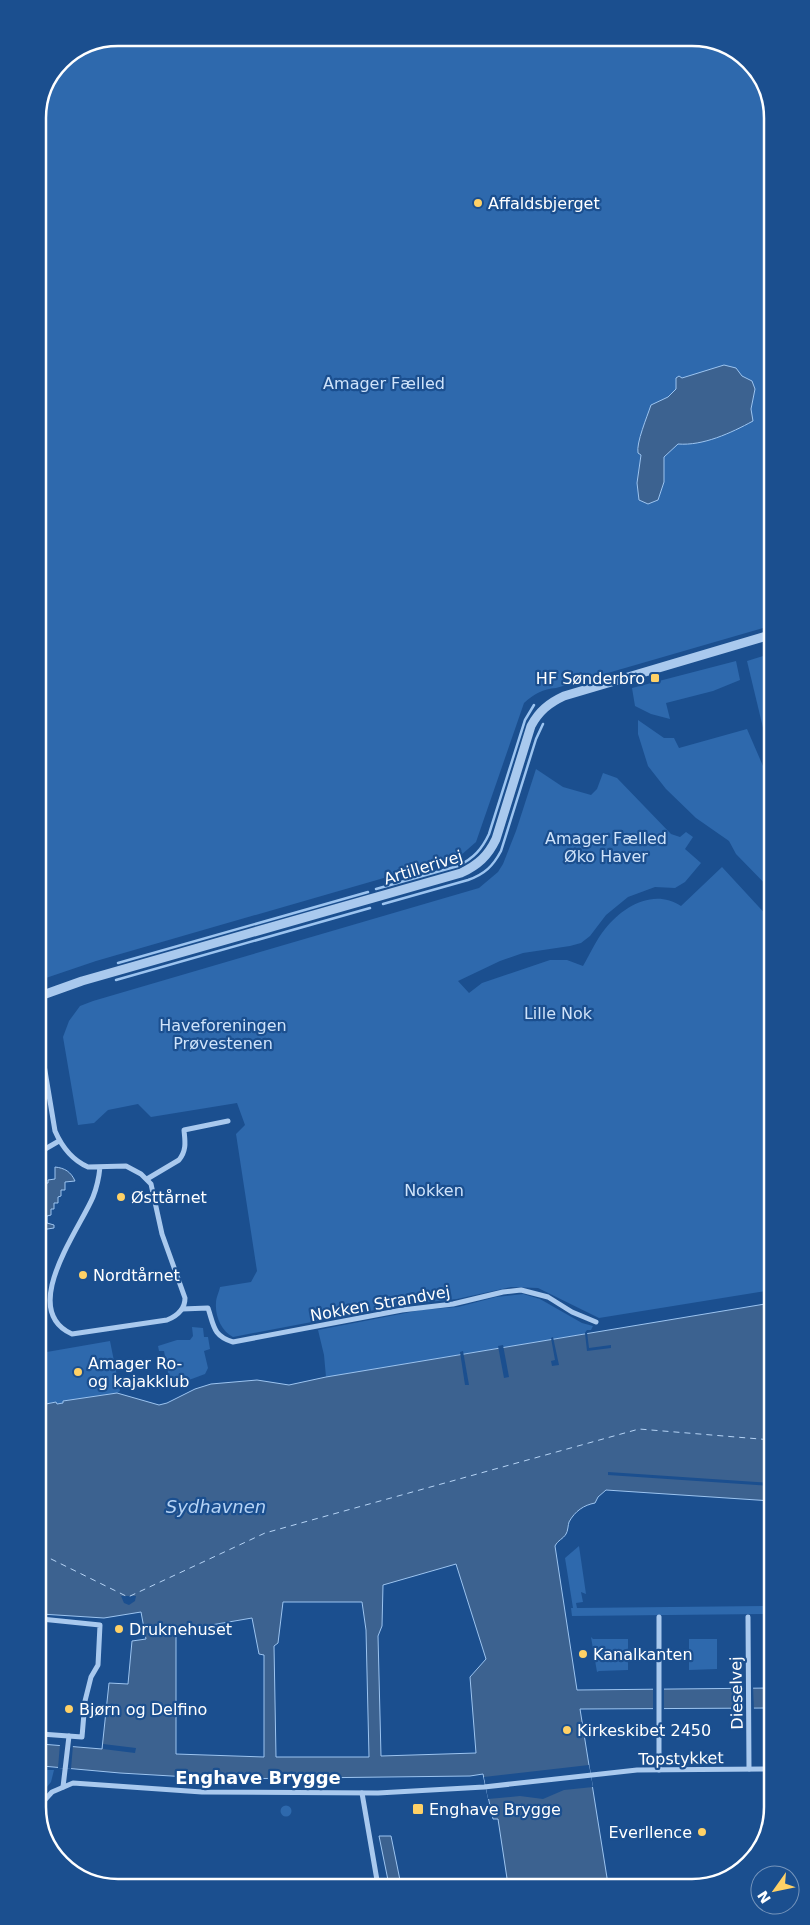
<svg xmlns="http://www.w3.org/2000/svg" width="810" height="1925" font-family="'DejaVu Sans',sans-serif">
	<rect width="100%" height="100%" fill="#1b4f8f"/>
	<g fill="#2e69ad">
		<path d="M 118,38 L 698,38 L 741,54 L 768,92 L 770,626 L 556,688 C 543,689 534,694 524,703 L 476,842 L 460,856 L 96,961 L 40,980 L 38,113 L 61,61 Z"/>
		<polygon points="770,654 770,753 769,753 747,661"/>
		<polygon points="736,661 740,680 713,691 666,703 670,719 651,714 635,706 632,688"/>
		<polygon points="638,720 664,738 674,738 679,748 747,729 763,766 770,765 770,889 736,854 729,841 696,818 666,789 648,766 638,734"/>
		<path d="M 536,769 L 563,787 L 591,795 L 597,789 L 603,773 L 617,778 L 671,834 L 680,837 L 686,832 L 693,837 L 685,849 L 701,863 L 685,882 L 675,888 L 655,887 L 628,897 L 606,915 L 590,936 L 581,943 L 570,946 L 523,953 L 500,961 L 458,981 L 469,993 L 482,983 L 550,960 L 567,960 L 583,966 C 590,954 596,940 605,929 C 623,906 654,888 681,906 L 722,867 L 770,919 L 771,1290 L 599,1318 L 538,1288 L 511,1287 L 457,1299 L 401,1305 L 233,1337 C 221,1331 215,1316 216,1303 C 216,1298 219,1292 220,1287 L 251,1282 L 257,1271 L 236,1134 L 245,1125 L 237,1103 L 151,1117 L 138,1104 L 108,1110 L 94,1123 L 78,1125 L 63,1037 L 69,1021 L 80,1006 L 93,1001 L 479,888 L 498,872 L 503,864 L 516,831 Z"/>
		<polygon points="523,1294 540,1299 582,1323 593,1326 591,1330 587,1330 584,1334 326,1377 324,1355 318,1330 421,1310 458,1307 496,1297"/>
		<polygon points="192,1327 203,1328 204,1337 208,1337 210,1349 204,1351 208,1368 205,1374 181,1383 171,1389 164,1351 159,1351 158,1346 177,1340 190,1340 193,1336"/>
		<polygon points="110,1341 120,1391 117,1393 63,1401 63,1403 56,1404 55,1402 41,1405 41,1353"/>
		<polygon points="579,1546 586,1594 581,1592 583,1602 576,1603 577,1608 772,1606 772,1614 572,1616 571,1608 573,1608 565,1558"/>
		<polygon points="591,1637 593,1639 628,1639 628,1670 599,1671 597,1672"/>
		<polygon points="689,1639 717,1639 717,1669 689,1670"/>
		<polygon points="42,1770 54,1770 51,1782 42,1793"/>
		<circle cx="286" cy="1811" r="5.5"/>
	</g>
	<g fill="#3c6290" stroke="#9cc4f0" fill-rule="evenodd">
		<path d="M 724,365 L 736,368 L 742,376 L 752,381 L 755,389 L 751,409 L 753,421 C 731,433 703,446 678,444 L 664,457 L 664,482 L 658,500 L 648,504 L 639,500 L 637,483 L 641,455 L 638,453 C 636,443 647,417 651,405 L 668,397 L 676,389 L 676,378 L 679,376 L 682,378 Z"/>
		<path d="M 55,1167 C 65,1168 71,1172 75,1181 L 65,1182 L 65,1190 L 61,1190 L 61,1196 L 58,1197 L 58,1203 L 54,1203 L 54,1209 L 51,1209 L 51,1215 L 47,1216 L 47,1223 L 54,1225 L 54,1228 L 41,1230 L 40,1237 L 40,1187 L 41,1184 L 48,1183 L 48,1180 L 55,1179 Z"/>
		<path d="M 771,1303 L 772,1501 L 606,1490 L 598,1497 L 595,1503 C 584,1505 575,1511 569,1522 C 568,1525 568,1531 566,1534 C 563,1539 558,1540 555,1546 L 577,1690 L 772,1688 L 772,1708 L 580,1709 L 608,1884 L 508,1885 L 498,1819 L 493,1819 L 483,1774 L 470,1776 L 223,1779 L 120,1773 L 42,1766 L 41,1744 L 102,1749 L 109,1683 L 128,1684 L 132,1641 L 146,1639 L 141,1612 L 104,1618 L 41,1614 L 41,1405 L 56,1402 L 57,1404 L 63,1403 L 63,1401 L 117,1393 L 159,1405 L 167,1403 L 195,1389 L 211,1384 L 257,1380 L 289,1385 L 326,1377 ZM 456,1564 L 486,1659 L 470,1677 L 476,1753 L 381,1756 L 378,1636 L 382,1626 L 383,1585 ZM 283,1602 L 362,1602 L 366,1630 L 369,1757 L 276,1757 L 274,1646 L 278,1643 ZM 252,1618 L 259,1654 L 264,1655 L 264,1757 L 176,1754 L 176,1631 Z"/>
		<polygon points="379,1836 391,1836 401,1885 389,1885"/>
	</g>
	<g fill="#1b4f8f">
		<polygon points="587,1332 589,1348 611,1345 611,1348 587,1351 585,1333"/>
		<polygon points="553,1337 559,1365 552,1366 551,1361 555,1360 551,1338"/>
		<polygon points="503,1345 509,1377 504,1378 498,1346"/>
		<polygon points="463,1351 469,1385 465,1385 460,1352"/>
		<polygon points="608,1472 772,1483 772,1486 608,1475"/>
		<polygon points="121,1596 136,1596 135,1601 129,1605 124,1603"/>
		<rect x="653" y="1686" width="11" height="25"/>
		<polygon points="742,1686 753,1686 754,1710 742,1710"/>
		<polygon points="60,1744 73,1745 71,1769 58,1768"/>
		<polygon points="103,1744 136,1748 135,1753 103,1749"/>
		<polygon points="589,1765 593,1787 564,1790 543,1799 520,1796 488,1799 484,1777"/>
	</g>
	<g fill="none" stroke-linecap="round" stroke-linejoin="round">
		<g stroke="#9cc4f0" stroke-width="2.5">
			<path d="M 376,889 L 458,866 C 474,858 482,849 489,834 L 525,720 L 534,705"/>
			<path d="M 383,904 L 468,880 C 485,874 493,866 501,851 L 536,739 L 543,724"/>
			<polyline points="118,963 368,892"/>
			<polyline points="116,980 370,908"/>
		</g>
		<polyline stroke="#b5d3f5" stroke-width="1" stroke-dasharray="6 5" stroke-linecap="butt" points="41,1554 128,1597 265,1533 639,1429 772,1440"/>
		<g stroke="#a9c9ee" stroke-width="5">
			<path d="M 40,1041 L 55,1131 C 62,1147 72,1160 88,1167 L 126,1166 L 141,1174 L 151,1184 L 162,1234 L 185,1298 C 185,1310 177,1316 167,1320 L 72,1334 C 18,1310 79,1230 93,1197 C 97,1187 99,1177 100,1167"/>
			<polyline points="40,1152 59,1141"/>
			<path d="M 147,1179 L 179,1160 C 187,1150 185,1141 184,1130 L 228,1121"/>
			<path d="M 182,1309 L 208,1308 C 214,1326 213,1336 233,1342 L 402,1310 L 453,1304 L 503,1292 L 521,1290 L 548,1297 L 572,1312 L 596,1322"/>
			<polyline points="659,1617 659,1770"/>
			<polyline points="748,1617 749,1769"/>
			<polyline points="41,1619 100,1625 98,1665 91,1677 85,1701 82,1737 41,1734"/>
			<polyline points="63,1787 69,1736"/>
			<polyline points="362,1793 378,1886"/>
			<polyline points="42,1803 52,1792 73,1783 202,1792 378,1793 484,1787 637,1770 772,1769"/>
		</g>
		<path stroke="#a9c9ee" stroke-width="9" d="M 40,996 L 82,981 L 461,873 C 478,865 488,856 496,839 L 531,726 C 539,711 549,703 564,696 L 770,635"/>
	</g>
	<g fill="#ffd166" stroke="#1b4f8f" stroke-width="2">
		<circle cx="478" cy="203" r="5"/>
		<rect x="650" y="673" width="10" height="10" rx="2.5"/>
		<circle cx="121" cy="1197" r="5"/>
		<circle cx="83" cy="1275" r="5"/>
		<circle cx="78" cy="1372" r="5"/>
		<circle cx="119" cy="1629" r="5"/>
		<circle cx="583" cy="1654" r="5"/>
		<circle cx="69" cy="1709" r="5"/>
		<circle cx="567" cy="1730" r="5"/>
		<rect x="412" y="1803" width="12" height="12" rx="2.5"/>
		<circle cx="702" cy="1832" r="5"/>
	</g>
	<g text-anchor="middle" stroke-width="4.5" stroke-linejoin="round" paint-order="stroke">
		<g font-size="16" fill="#fff" stroke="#1b4f8f" text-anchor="start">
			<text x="488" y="209">Affaldsbjerget</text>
			<text x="645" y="684" text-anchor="end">HF Sønderbro</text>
			<text x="131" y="1203">Østtårnet</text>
			<text x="93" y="1281">Nordtårnet</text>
			<text x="88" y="1369">Amager Ro-<tspan x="88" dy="18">og kajakklub</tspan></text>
			<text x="129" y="1635">Druknehuset</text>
			<text x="593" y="1660">Kanalkanten</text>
			<text x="79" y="1715">Bjørn og Delfino</text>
			<text x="577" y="1736">Kirkeskibet 2450</text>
			<text x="429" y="1815">Enghave Brygge</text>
			<text x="692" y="1838" text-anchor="end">Everllence</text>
		</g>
		<g font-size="16" fill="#cfe3fa" stroke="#1b4f8f">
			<text x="384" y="389">Amager Fælled</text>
			<text x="606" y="844">Amager Fælled<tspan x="606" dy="18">Øko Haver</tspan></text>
			<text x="558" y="1019">Lille Nok</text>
			<text x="223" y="1031">Haveforeningen<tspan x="223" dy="18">Prøvestenen</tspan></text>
			<text x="434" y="1196">Nokken</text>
		</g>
		<g font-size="16" fill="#fff" stroke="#1b4f8f">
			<text transform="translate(423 867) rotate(-17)" y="6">Artillerivej</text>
			<text transform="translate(380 1303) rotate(-10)" y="6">Nokken Strandvej</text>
			<text transform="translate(736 1693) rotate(-91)" y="6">Dieselvej</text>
			<text transform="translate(681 1758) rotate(-1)" y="6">Topstykket</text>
		</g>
		<g font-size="18" font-style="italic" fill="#b5d3f5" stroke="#1b4f8f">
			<text x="216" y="1513">Sydhavnen</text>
		</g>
		<g font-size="18" font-weight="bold" fill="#fff" stroke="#1b4f8f">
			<text x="258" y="1784">Enghave Brygge</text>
		</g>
	</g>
	<path d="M0 0H810V1925H0ZM118 46H692A72 72 0 0 1 764 118V1807A72 72 0 0 1 692 1879H118A72 72 0 0 1 46 1807V118A72 72 0 0 1 118 46Z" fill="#1b4f8f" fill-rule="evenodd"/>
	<path fill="none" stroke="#fff" stroke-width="2.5" d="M118 46H692A72 72 0 0 1 764 118V1807A72 72 0 0 1 692 1879H118A72 72 0 0 1 46 1807V118A72 72 0 0 1 118 46Z"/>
	<g transform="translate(775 1890) rotate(237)"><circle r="24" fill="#1b4f8f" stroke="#7695bc"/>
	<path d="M0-4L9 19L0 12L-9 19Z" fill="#ffd166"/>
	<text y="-8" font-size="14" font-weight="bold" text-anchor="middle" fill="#ffffff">N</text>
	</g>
</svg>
